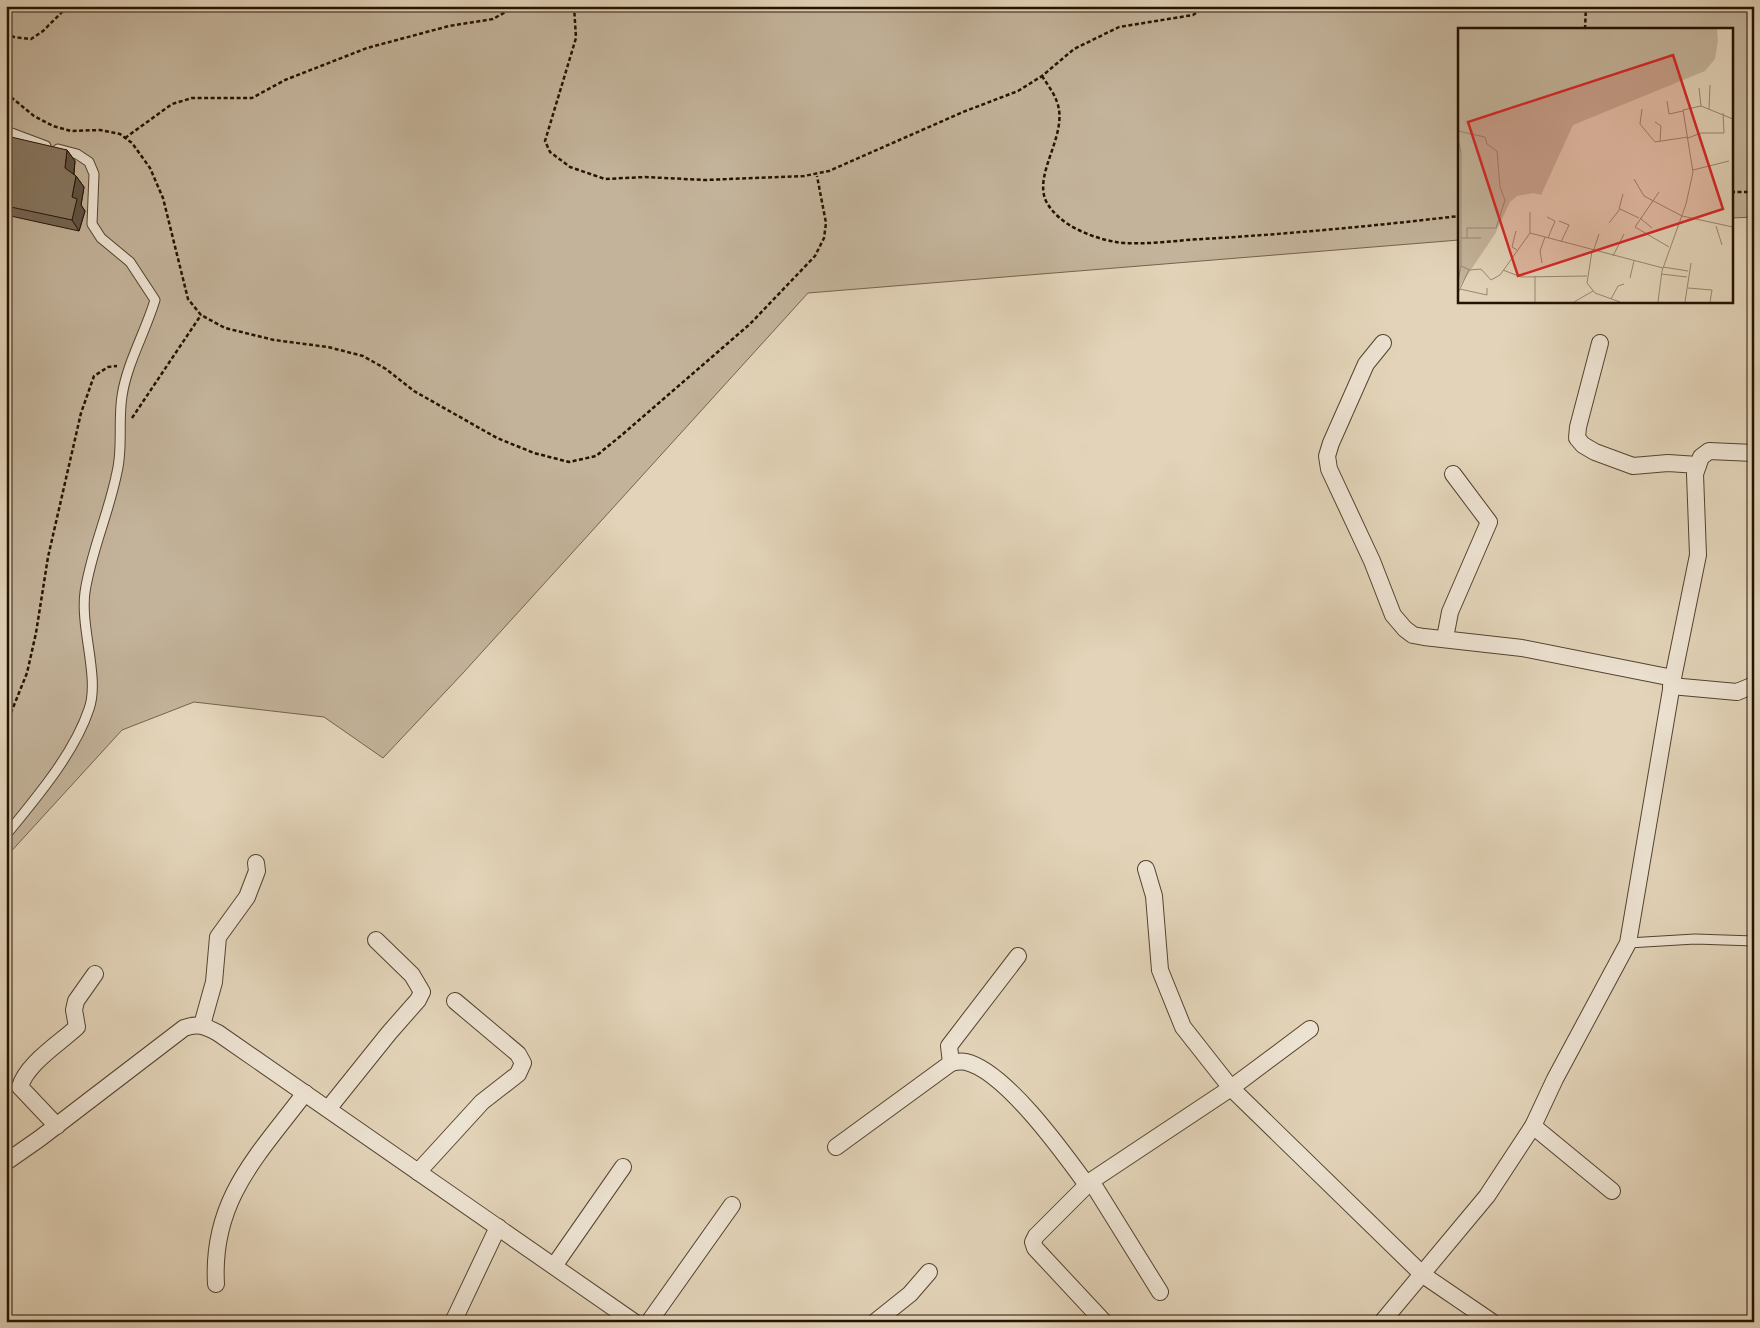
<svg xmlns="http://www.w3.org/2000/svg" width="1760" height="1328" font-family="'Gentium Book Plus',serif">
	<rect width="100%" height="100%" fill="#e3d4b9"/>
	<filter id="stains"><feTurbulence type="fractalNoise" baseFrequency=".004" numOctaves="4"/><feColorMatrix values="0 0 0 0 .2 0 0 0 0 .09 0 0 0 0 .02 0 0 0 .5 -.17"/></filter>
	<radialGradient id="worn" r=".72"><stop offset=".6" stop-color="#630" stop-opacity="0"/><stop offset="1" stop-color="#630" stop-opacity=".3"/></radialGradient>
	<polygon fill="#c3b39a" stroke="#74634e" points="6,6 1754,6 1754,217 1731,218 1731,29 1459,29 1459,240 808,293 463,673 383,758 324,717 194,702 122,730 6,857"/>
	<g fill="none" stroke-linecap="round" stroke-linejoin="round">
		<defs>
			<g id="service">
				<polyline points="6,131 46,146"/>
				<path d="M 6,835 C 36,798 74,754 89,709 C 100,678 80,628 85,592 C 91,551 109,513 117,472 C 123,448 118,421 122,396 C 127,363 145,333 155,300 L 130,262 L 101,238 L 92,224 L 94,174 L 89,162 L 77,154 L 58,149"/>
				<polyline points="1628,943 1695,939 1754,941"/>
			</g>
			<g id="minor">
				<polyline points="1383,343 1366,364 1331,443 1327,456 1329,469 1372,561 1393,615 1405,629 1413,635 1424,637 1522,648 1673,678"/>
				<polyline points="1600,343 1578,427 1577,438 1583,445 1595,452 1633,466 1668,463 1698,465"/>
				<polyline points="1445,638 1450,612 1489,522 1453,474"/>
				<polyline points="1671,686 1737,692 1754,685"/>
				<polyline points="1146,869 1154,896 1160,970 1183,1027 1231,1088 1423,1275 1492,1322"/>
				<polyline points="202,1025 214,982 218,937 247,897 257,871 256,863"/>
				<polyline points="951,1063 949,1046 1018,956"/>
				<polyline points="328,1109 389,1033 418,1000 422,992 412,975 376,940"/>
				<path d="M 57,1126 L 20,1087 C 26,1064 60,1043 77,1027 L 74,1010 L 76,1001 L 95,974"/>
				<polyline points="1533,1126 1612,1191"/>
				<path d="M 836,1147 L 951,1063 C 955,1062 961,1061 966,1062 C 1005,1071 1063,1152 1087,1185"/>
				<path d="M 6,1162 L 39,1139 L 184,1028 C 198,1023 205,1026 218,1033 L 634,1322"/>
				<polyline points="418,1172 482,1102 518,1074 523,1063 518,1054 455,1001"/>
				<polyline points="1091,1181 1160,1292"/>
				<polyline points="554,1266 623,1167"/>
				<path d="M 216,1284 C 211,1200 258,1155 305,1093"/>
				<polyline points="453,1322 498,1227"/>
				<polyline points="649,1322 732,1205"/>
				<polyline points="875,1322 910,1294 929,1272"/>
				<polyline points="1104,1322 1035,1248 1033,1242 1036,1236 1091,1181 1231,1088 1310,1029"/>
				<polyline points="1382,1322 1487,1196 1533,1126 1555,1079 1628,943 1673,678 1698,555 1695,474 1701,457 1709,451 1754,453"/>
			</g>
		</defs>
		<use href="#service" stroke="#54432f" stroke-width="11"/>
		<use href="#minor" stroke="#54432f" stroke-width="18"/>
		<g stroke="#241301" stroke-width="2.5" stroke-dasharray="4 2.5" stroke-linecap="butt">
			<polyline points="574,6 576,38 545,141 550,152 570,167 605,179 645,177 705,180 804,176 829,171 963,112 1018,91 1042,76 1074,49 1119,27 1193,15 1206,6"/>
			<polyline points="1585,29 1586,6"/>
			<polyline points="6,32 14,37 31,39 43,31 68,6"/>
			<path d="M 1042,76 C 1047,84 1054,93 1057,102 C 1069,134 1033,173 1046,201 C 1058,225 1092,238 1116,242 C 1140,246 1178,240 1203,239 C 1288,234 1374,226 1459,216"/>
			<polyline points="6,93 34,116 53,126 71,131 100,130 120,134 132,143 150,168 163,198 188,299 201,315 225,328 274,340 328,347 363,356 386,369 414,391 497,438 534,453 569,462 596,456 623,434 750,324 815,256 824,238 826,223 817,176"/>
			<polyline points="125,138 172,104 192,98 252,98 285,80 367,48 449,26 493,19 516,6"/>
			<polyline points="1731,192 1754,192"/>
			<polyline points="132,418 201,315"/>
			<polyline points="6,725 27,673 36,633 48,557 81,413 94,376 108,367 117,366"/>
		</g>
		<use href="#service" stroke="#ede3d2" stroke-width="9"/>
		<use href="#minor" stroke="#ede3d2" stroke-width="16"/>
	</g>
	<polygon fill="#746653" stroke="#241301" points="67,150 75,161 74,174 76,176 84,187 81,205 85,211 79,231 6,215 6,154"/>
	<g fill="#5e5344" stroke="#241301">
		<polygon points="67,150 75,161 73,180 65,168"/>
		<polygon points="76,176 84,187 81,205 85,211 79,231 72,220 72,197"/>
	</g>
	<polygon fill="#877761" stroke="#241301" points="11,137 67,150 65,168 76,176 72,197 77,199 72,220 6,206 6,154"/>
	<g transform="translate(1458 28)">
		<rect width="275" height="275" fill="#e3d4b9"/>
		<path d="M 0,1 L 259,1 L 260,12 L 257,31 L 247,43 L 115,97 L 83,167 L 75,165 L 59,168 L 52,174 L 37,206 L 0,261 Z" fill="#c3b39a"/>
		<path fill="none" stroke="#97876f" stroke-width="1" d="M 227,63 L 233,80M 209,73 L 211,86 L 225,83M 243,78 L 275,91M 184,81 L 182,96 L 197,114 L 230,109M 251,81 L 252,57M 197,94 L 203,98 L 202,113M 0,103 L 27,109 L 29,116 L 39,123 L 42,159 L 47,172 L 38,200 L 9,200 L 9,210M 230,110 L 243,105 L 266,105 L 265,85M 0,111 L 3,124 L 3,238 L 0,253M 235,142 L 271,133M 176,151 L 186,168 L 224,188 L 275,199M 201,164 L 177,199 L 211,219M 161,181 L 165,166M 89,189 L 97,193 L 90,210M 182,190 L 194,200M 101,193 L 111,197 L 103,214M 151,195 L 162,181 L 181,190M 258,198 L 264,217M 58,203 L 54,219 L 59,222M 72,205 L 72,184M 3,210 L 23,210M 134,223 L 129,255 L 137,265 L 162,274M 135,224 L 141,206M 155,228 L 166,206M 84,235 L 82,223 L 87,209M 3,238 L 12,242 L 23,241 L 33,252 L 42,247 L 72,205 L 205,240M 205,239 L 230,243M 45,242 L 63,249 L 129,248M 203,246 L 229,249M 77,248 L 77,274M 172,250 L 176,233M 230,260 L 254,262 L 252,274M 2,261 L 29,267 L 29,260M 0,265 L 11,242M 153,271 L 160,258 L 166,256M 116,274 L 135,263M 200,274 L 204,243 L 228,176 L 235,144 L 225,82 L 243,78 L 241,60M 227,274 L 233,235"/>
		<path fill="#d62828" fill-opacity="0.15" stroke="#d62828" stroke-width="2.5" d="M 215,27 L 265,181 L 60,248 L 10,94 Z"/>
		<rect width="275" height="275" fill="none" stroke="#241301" stroke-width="2.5"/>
	</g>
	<rect width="1760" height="1328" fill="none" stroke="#e3d4b9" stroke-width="25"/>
	<rect x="8" y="8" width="1745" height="1313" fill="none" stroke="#241301" stroke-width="2.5"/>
	<rect x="12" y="12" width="1735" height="1303" fill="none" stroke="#241301"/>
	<rect width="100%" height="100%" filter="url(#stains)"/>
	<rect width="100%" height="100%" fill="url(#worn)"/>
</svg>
